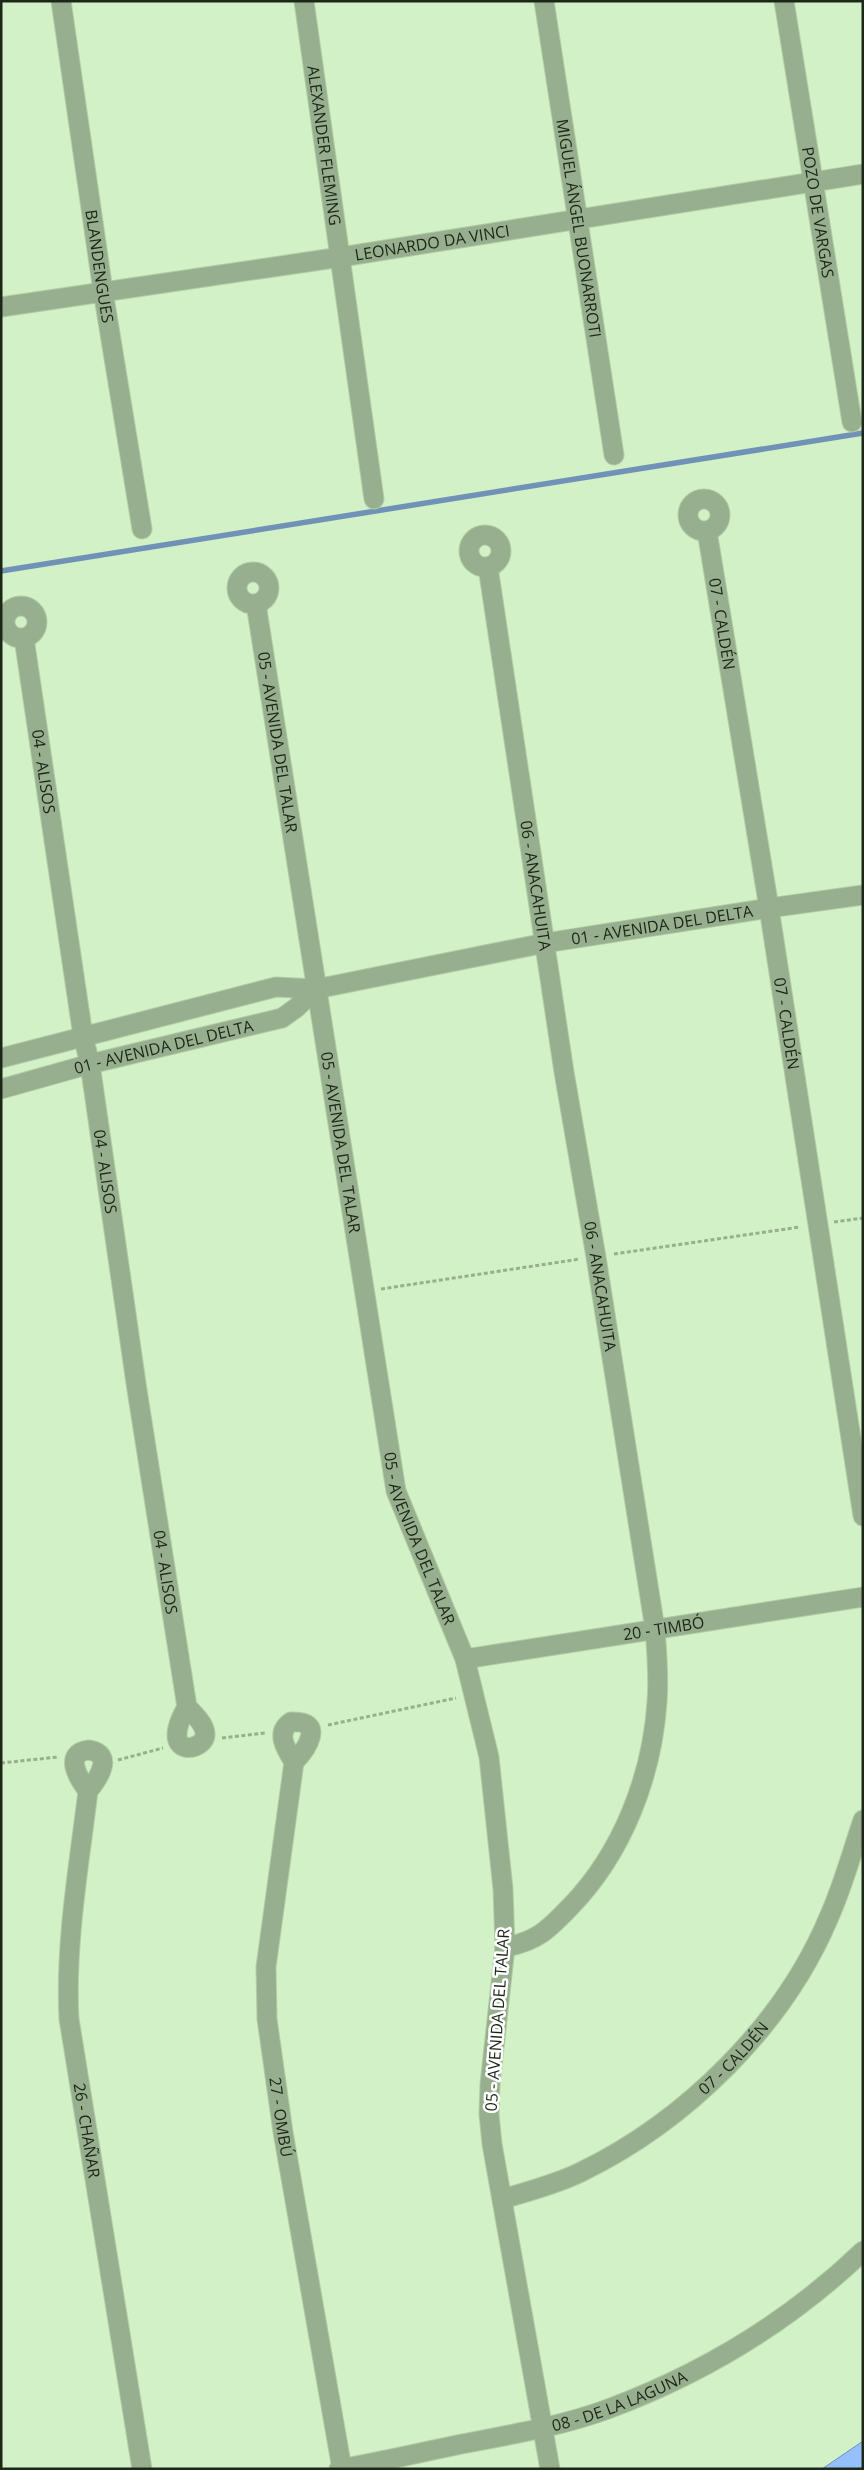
<svg xmlns="http://www.w3.org/2000/svg" width="864" height="2470" font-family="'Open Sans',sans-serif">
	<rect width="100%" height="100%" fill="#d2f1c6"/>
	<polygon fill="#96c0fb" stroke="#7192b7" points="863,2441 863,2469 822,2469"/>
	<g fill="none" stroke-linecap="round" stroke-linejoin="round">
		<polyline stroke="#7192b7" stroke-width="5.5" points="1,571 863,433"/>
		<defs>
			<g id="minor">
				<path id="s1" d="M 61,1 L 103,291 L 142,529"/>
				<path id="s2" d="M 304,1 L 374,499"/>
				<path id="s3" d="M 544,1 L 614,455"/>
				<path id="s4" d="M 784,1 L 852,422"/>
				<path id="s5" d="M 1,307 L 341,257 L 863,174"/>
				<circle cx="704" cy="515" r="16"/>
				<path id="s6" d="M 707,531 L 769,908 L 863,1516"/>
				<circle cx="485" cy="551" r="16"/>
				<path id="s7" d="M 488,567 L 564,1072 L 596,1257 L 655,1629 C 657,1653 659,1678 657,1702 C 652,1776 623,1852 571,1906 C 550,1928 537,1942 505,1947"/>
				<circle cx="253" cy="588" r="16"/>
				<path id="s8" d="M 256,604 L 396,1491 L 465,1659 L 489,1757 L 503,1889 L 505,1947 L 490,2084 L 489,2114 L 492,2144 L 550,2469"/>
				<circle cx="21" cy="622" r="16"/>
				<path id="s9" d="M 24,638 L 83,1036 L 90,1064 L 137,1390 L 187,1707"/>
				<path id="s10" d="M 1,1058 L 276,987 L 316,989 L 545,943 L 769,908 L 863,895"/>
				<path id="s11" d="M 1,1089 L 90,1064 L 282,1018 L 296,1008 L 316,989"/>
				<path id="s12" d="M 465,1659 L 863,1597"/>
				<path d="M 187,1707 C 193,1713 204,1723 205,1733 C 207,1752 156,1760 187,1707 Z"/>
				<path d="M 291,1722 C 326,1720 307,1749 294,1762 C 286,1749 275,1733 291,1722 Z"/>
				<path d="M 89,1750 C 115,1754 98,1779 88,1791 C 78,1778 63,1753 89,1750 Z"/>
				<path id="s13" d="M 294,1762 L 266,1967 L 267,2019 L 283,2132 L 342,2469"/>
				<path id="s14" d="M 88,1791 C 79,1866 65,1943 69,2019 L 142,2469"/>
				<path id="s15" d="M 503,2199 C 529,2191 557,2184 581,2172 C 686,2121 784,2025 829,1917 C 843,1886 852,1852 863,1820"/>
				<path id="s16" d="M 339,2469 C 379,2462 418,2453 457,2445 C 508,2435 559,2427 608,2409 C 702,2374 790,2321 863,2251"/>
			</g>
		</defs>
		<use href="#minor" stroke="#b1cda6" stroke-width="21"/>
		<g stroke="#97af8d" stroke-width="3" stroke-dasharray="4 2.5" stroke-linecap="butt">
			<polyline points="834,1222 863,1218"/>
			<polyline points="614,1254 800,1227"/>
			<polyline points="381,1289 580,1259"/>
			<polyline points="328,1725 456,1698"/>
			<polyline points="222,1738 265,1733"/>
			<polyline points="118,1760 163,1748"/>
			<polyline points="1,1763 58,1757"/>
		</g>
		<use href="#minor" stroke="#97af8e" stroke-width="19"/>
	</g>
	<g text-anchor="middle" stroke-width="5" stroke-linejoin="round" paint-order="stroke">
		<g font-size="16" fill="#1c2717" stroke="#fff">
			<text dy="6" stroke="none"><textPath href="#s2" startOffset="146">ALEXANDER FLEMING</textPath></text>
			<text dy="6" stroke="none"><textPath href="#s4" startOffset="214">POZO DE VARGAS</textPath></text>
			<text dy="6" stroke="none"><textPath href="#s3" startOffset="230">MIGUEL ÁNGEL BUONARROTI</textPath></text>
			<text dy="6" stroke="none"><textPath href="#s5" startOffset="436">LEONARDO DA VINCI</textPath></text>
			<text dy="6" stroke="none"><textPath href="#s1" startOffset="268">BLANDENGUES</textPath></text>
			<text dy="6" stroke="none"><textPath href="#s6" startOffset="94">07 - CALDÉN</textPath></text>
			<text dy="6" stroke="none"><textPath href="#s8" startOffset="140">05 - AVENIDA DEL TALAR</textPath></text>
			<text dy="6" stroke="none"><textPath href="#s9" startOffset="135">04 - ALISOS</textPath></text>
			<text dy="6" stroke="none"><textPath href="#s7" startOffset="322">06 - ANACAHUITA</textPath></text>
			<text dy="6" stroke="none"><textPath href="#s10" startOffset="676">01 - AVENIDA DEL DELTA</textPath></text>
			<text dy="6" stroke="none"><textPath href="#s6" startOffset="499">07 - CALDÉN</textPath></text>
			<text dy="6" stroke="none"><textPath href="#s11" startOffset="168">01 - AVENIDA DEL DELTA</textPath></text>
			<text dy="6" stroke="none"><textPath href="#s8" startOffset="545">05 - AVENIDA DEL TALAR</textPath></text>
			<text dy="6" stroke="none"><textPath href="#s9" startOffset="540">04 - ALISOS</textPath></text>
			<text dy="6" stroke="none"><textPath href="#s7" startOffset="728">06 - ANACAHUITA</textPath></text>
			<text dy="6" stroke="none"><textPath href="#s8" startOffset="950">05 - AVENIDA DEL TALAR</textPath></text>
			<text dy="6" stroke="none"><textPath href="#s9" startOffset="945">04 - ALISOS</textPath></text>
			<text dy="6" stroke="none"><textPath href="#s12" startOffset="201">20 - TIMBÓ</textPath></text>
			<text transform="translate(497 2020) rotate(-86)" y="6">05 - AVENIDA DEL TALAR</text>
			<text dy="6" stroke="none"><textPath href="#s15" startOffset="274">07 - CALDÉN</textPath></text>
			<text dy="6" stroke="none"><textPath href="#s13" startOffset="358">27 - OMBÚ</textPath></text>
			<text dy="6" stroke="none"><textPath href="#s14" startOffset="342">26 - CHAÑAR</textPath></text>
			<text dy="6" stroke="none"><textPath href="#s16" startOffset="289">08 - DE LA LAGUNA</textPath></text>
		</g>
	</g>
	<rect width="864" height="2470" fill="none" stroke="#1c2717" stroke-width="5"/>
</svg>
